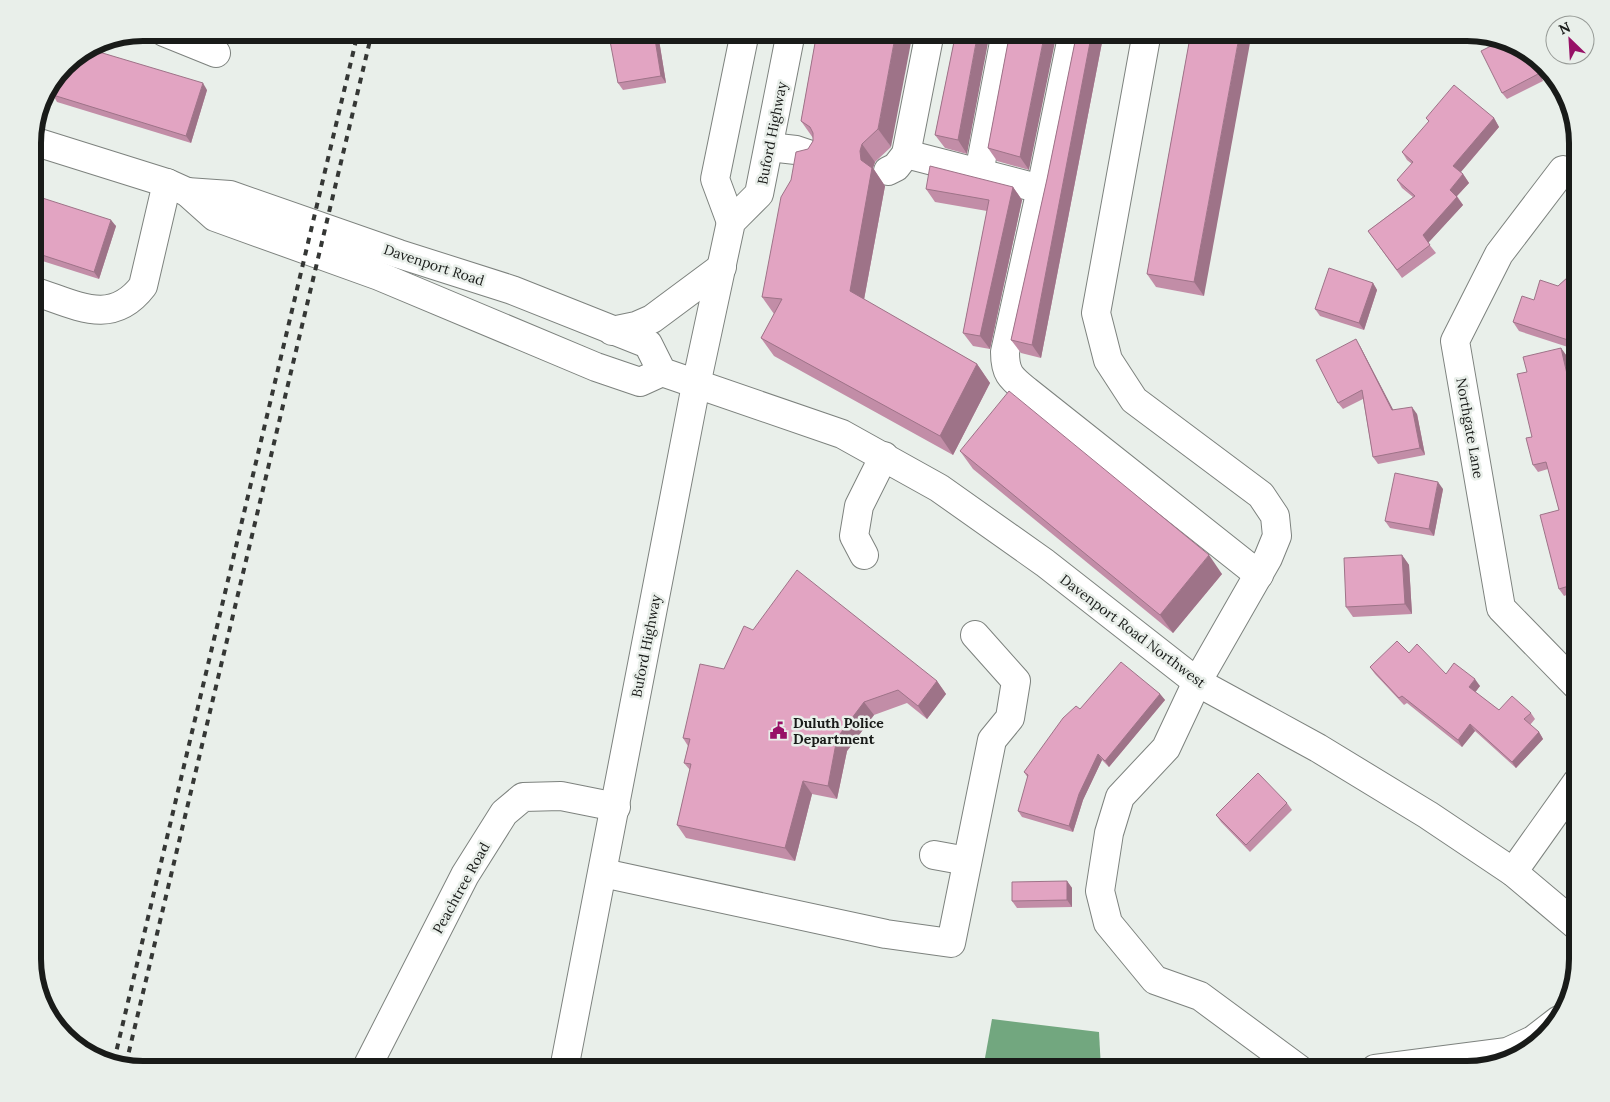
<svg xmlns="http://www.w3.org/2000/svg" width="1610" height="1102" font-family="Lora,serif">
	<rect width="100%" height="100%" fill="#e9efea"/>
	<polygon fill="#72a77f" points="992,1019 1099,1032 1101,1069 983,1069"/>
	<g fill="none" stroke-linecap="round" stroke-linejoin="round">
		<defs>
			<g id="minor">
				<polyline points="164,32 216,53"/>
				<polyline points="1147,32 1096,313 1108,360 1134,400 1261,495 1275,516 1277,536 1268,558 1197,682 1166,748 1120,797 1109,833 1100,891 1108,923 1155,980 1200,996 1299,1069"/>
				<polyline points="33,141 167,183 187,192 215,217 379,276 596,367 640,382 662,372"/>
				<polyline points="769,147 796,150 811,155"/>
				<polyline points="906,154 1041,189 1073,32"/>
				<polyline points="1563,170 1499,254 1455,341 1501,608 1577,686"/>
				<polyline points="888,171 896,167 906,154 930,32"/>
				<polyline points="979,173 1006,32"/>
				<path d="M 1041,189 L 1005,352 C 1005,374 1011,378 1027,391 L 1259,575"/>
				<polyline points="187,192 230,195 399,254 512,290 648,344 662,372 842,434 939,488 1045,563 1197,682 1318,748 1428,815 1513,872 1577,926"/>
				<path d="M 33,291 C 75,304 111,328 143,286 L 167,183"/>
				<polyline points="864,555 854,536 859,506 884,456"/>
				<polyline points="934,855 967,861"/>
				<polyline points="1513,872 1577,782"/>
				<polyline points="603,873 886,934 951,943 992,740 1010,718 1016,681 975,635"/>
				<polyline points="366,1069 465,875 504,813 523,797 561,796 616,807"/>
				<polyline points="1375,1069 1507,1052 1533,1040 1559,1020"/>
			</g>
			<g id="major">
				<polyline points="731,222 715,179 745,32"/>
				<polyline points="612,331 636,326 652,319 722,267"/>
				<polyline points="564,1069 696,385 731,222 759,194 791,32"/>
			</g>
		</defs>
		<use href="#minor" stroke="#7d827e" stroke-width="30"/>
		<use href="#major" stroke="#7d827e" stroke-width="30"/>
		<use href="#minor" stroke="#fff" stroke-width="28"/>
		<use href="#major" stroke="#fff" stroke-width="28"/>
		<g stroke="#353735" stroke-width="4" stroke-dasharray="6 6" stroke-linecap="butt">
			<polyline points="114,1061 358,32"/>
			<polyline points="126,1064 372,32"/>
		</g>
	</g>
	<g fill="#c28da7">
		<polygon points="817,32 891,147 875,162 873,168 885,186 864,300 977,364 990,383 953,455 774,356 761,338 774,314 762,297 791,180 813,141 813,138 801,121"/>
		<polygon points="956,32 967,154 945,148 935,135"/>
		<polygon points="1010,32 1029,170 997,161 988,148"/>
		<polygon points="1077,32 1104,32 1041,358 1021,353 1011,340 1047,179"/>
		<polygon points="1191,32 1204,296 1156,287 1147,274"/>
		<polygon points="659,40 666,83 623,90 618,83"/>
		<polygon points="1499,42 1528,51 1543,81 1507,99 1502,93"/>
		<polygon points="207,90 191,143 57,102 53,95"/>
		<polygon points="1426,118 1494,118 1499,127 1461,172 1463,174 1469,183 1457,196 1463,205 1428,243 1436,253 1402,278 1368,231 1413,197 1402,188 1397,180 1412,164 1407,160 1402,152 1429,122"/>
		<polygon points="1013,187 1022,200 990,349 973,346 963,333 987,211 935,202 926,189"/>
		<polygon points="33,195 116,226 99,279 33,258"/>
		<polygon points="1578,268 1578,338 1574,349 1519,331 1513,322 1534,300 1558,286"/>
		<polygon points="1373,283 1377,290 1364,330 1320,316 1315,309"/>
		<polygon points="1360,346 1393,410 1417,414 1425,455 1378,464 1373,457 1363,399 1343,409 1338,403"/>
		<polygon points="1561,348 1566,355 1578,406 1578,604 1574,592 1564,596 1559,589 1559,510 1548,469 1538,472 1533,465 1532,437 1527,372"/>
		<polygon points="960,451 1222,574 1173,633 973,469"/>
		<polygon points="1443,489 1434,536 1390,528 1385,521"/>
		<polygon points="1402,555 1409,565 1412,614 1353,617 1346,607"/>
		<polygon points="753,630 937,681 946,694 927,719 907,703 874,715 847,751 837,799 812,794 795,861 686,838 677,825 690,770 684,763 688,746 683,738 724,669"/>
		<polygon points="1409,653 1446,674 1480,686 1475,692 1499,710 1531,713 1535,719 1530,725 1539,732 1543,739 1516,768 1475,731 1462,747 1407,703 1404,705 1375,674 1370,667"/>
		<polygon points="1160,694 1165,700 1109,767 1102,760 1083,800 1073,832 1022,817 1018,811 1028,778 1024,772 1080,709"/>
		<polygon points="1287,803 1292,810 1250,852 1221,822 1216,815"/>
		<polygon points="1067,881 1072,888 1072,907 1017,908 1012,901"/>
	</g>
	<g fill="#9e7388">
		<polygon points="896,32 913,32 891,147 878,129"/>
		<polygon points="978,32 990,32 967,154 958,140"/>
		<polygon points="1045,32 1057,32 1029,170 1020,157"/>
		<polygon points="1092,32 1104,32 1041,358 1032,345"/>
		<polygon points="1240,32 1252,32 1204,296 1194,282"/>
		<polygon points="654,33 659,40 666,83 661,76"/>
		<polygon points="1527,51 1528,51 1543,81 1538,74"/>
		<polygon points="203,83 207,90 191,143 186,136"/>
		<polygon points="1494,118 1499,127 1459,174 1453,166"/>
		<polygon points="862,144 875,162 873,168 885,186 862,310 850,291 861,160 860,151"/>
		<polygon points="1463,174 1469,183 1455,198 1450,190"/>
		<polygon points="1013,187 1022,200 990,349 980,336"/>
		<polygon points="1457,197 1463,205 1428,243 1423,235"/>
		<polygon points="111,220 116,226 99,279 94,272"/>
		<polygon points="1373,283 1377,290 1364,330 1359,323"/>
		<polygon points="1576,319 1578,322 1578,338 1574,349 1568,340"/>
		<polygon points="1356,339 1360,346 1397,417 1392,410"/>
		<polygon points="1561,348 1566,355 1578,406 1578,415 1576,413"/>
		<polygon points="977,364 990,383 953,455 940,436"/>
		<polygon points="1412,407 1417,414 1425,455 1420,448"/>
		<polygon points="1438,482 1443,489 1434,536 1429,529"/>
		<polygon points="1209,555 1222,574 1173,633 1160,615"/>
		<polygon points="1402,555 1409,565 1412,614 1405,604"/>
		<polygon points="1475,679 1480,686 1474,694 1469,687"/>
		<polygon points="937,681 946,694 927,719 918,706"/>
		<polygon points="1160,694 1165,700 1109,767 1105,761"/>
		<polygon points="864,702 874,715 847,751 837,799 828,786 837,738"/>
		<polygon points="1470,724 1475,731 1462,747 1458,740"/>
		<polygon points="1539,732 1543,739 1516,768 1512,762"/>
		<polygon points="1098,754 1102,760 1083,800 1073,832 1069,826 1079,794"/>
		<polygon points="803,781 812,794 795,861 785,848"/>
		<polygon points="1067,881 1072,888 1072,907 1067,900"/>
	</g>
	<g fill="#e2a4c2" stroke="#9e7388">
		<polygon points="817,32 896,32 878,129 862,144 860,151 861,160 872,168 850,291 977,364 940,436 761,338 782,299 762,297 781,197 791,180 796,152 808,149 813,141 813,133 810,127 801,121"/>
		<polygon points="956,32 978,32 958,140 935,135"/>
		<polygon points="1010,32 1045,32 1020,157 988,148"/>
		<polygon points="1077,32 1092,32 1032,345 1011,340 1047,179"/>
		<polygon points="1191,32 1240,32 1194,282 1147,274"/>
		<polygon points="654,33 661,76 618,83 610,41"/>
		<polygon points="1499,42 1527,51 1538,74 1502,93 1481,51"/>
		<polygon points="89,49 203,83 186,136 53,95 59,73 65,65"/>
		<polygon points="1454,85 1494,118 1453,166 1463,174 1450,190 1457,197 1423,235 1430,245 1397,270 1368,231 1415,196 1397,180 1413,162 1402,152 1429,121 1426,118"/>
		<polygon points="930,166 1013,187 980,336 963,333 989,200 926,189"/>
		<polygon points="33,195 111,220 94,272 33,252"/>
		<polygon points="1329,268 1373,283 1359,323 1315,309"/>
		<polygon points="1578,268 1578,320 1576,319 1568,340 1513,322 1522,296 1534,300 1540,280 1558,286"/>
		<polygon points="1356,339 1392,410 1412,407 1420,448 1373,457 1362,390 1338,403 1316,360"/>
		<polygon points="1561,348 1576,413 1578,412 1578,438 1577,438 1578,442 1578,604 1572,585 1559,589 1540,515 1559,510 1546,462 1533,465 1526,438 1532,437 1517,374 1527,372 1523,357"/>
		<polygon points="1009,391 1209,555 1160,615 960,451"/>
		<polygon points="1395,473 1438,482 1429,529 1385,521"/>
		<polygon points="1402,555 1405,604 1346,607 1344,558"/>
		<polygon points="797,570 937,681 918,706 898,690 864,702 837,738 828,786 803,781 785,848 677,825 691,764 684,763 690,739 683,738 700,664 724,669 744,626 753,630"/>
		<polygon points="1397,641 1409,653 1417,644 1446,674 1454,663 1475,679 1469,687 1499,710 1512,696 1531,713 1524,719 1539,732 1512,762 1470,724 1458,740 1402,696 1399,698 1370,667"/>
		<polygon points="1121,662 1160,694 1105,761 1098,754 1079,794 1069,826 1018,811 1028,775 1024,772 1063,718 1076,706 1080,709"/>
		<polygon points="1258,773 1287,803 1246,845 1216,815"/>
		<polygon points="1067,881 1067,900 1012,901 1012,882"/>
	</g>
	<defs>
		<symbol id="civic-bare" viewBox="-9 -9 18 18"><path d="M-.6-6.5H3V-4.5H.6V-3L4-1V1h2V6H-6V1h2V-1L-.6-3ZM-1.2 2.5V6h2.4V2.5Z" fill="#971167" stroke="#e9efea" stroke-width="2.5" paint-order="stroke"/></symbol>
	</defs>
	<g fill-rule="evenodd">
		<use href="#civic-bare" x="766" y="718" width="25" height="25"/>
	</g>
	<g text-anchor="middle" stroke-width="5" stroke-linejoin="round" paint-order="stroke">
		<g font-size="14" fill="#191b19" stroke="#e9efea">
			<text transform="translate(772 133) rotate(-79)" y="5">Buford Highway</text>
			<text transform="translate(434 265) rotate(18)" y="5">Davenport Road</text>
			<text transform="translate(1470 428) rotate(80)" y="5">Northgate Lane</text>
			<text transform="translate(1133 631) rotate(37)" y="5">Davenport Road Northwest</text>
			<text transform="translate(646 646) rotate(-79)" y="5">Buford Highway</text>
			<text transform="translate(461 888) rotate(-61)" y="5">Peachtree Road</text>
		</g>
		<g font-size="14" font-weight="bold" fill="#191b19" stroke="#e9efea" text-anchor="start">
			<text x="793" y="728">Duluth Police<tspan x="793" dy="16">Department</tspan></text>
		</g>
	</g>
	<path d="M0 0H1610V1102H0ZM143 41H1467A102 102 0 0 1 1569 143V959A102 102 0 0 1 1467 1061H143A102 102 0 0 1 41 959V143A102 102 0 0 1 143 41Z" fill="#e9efea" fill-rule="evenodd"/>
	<path fill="none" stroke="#191b19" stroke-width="6" d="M143 41H1467A102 102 0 0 1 1569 143V959A102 102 0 0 1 1467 1061H143A102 102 0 0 1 41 959V143A102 102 0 0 1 143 41Z"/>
	<g transform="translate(1570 40) rotate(335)"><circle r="24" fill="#e9efea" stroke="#969a96"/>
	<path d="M0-4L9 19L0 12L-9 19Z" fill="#971167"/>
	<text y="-8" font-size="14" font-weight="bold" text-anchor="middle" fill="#191b19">N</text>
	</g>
</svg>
